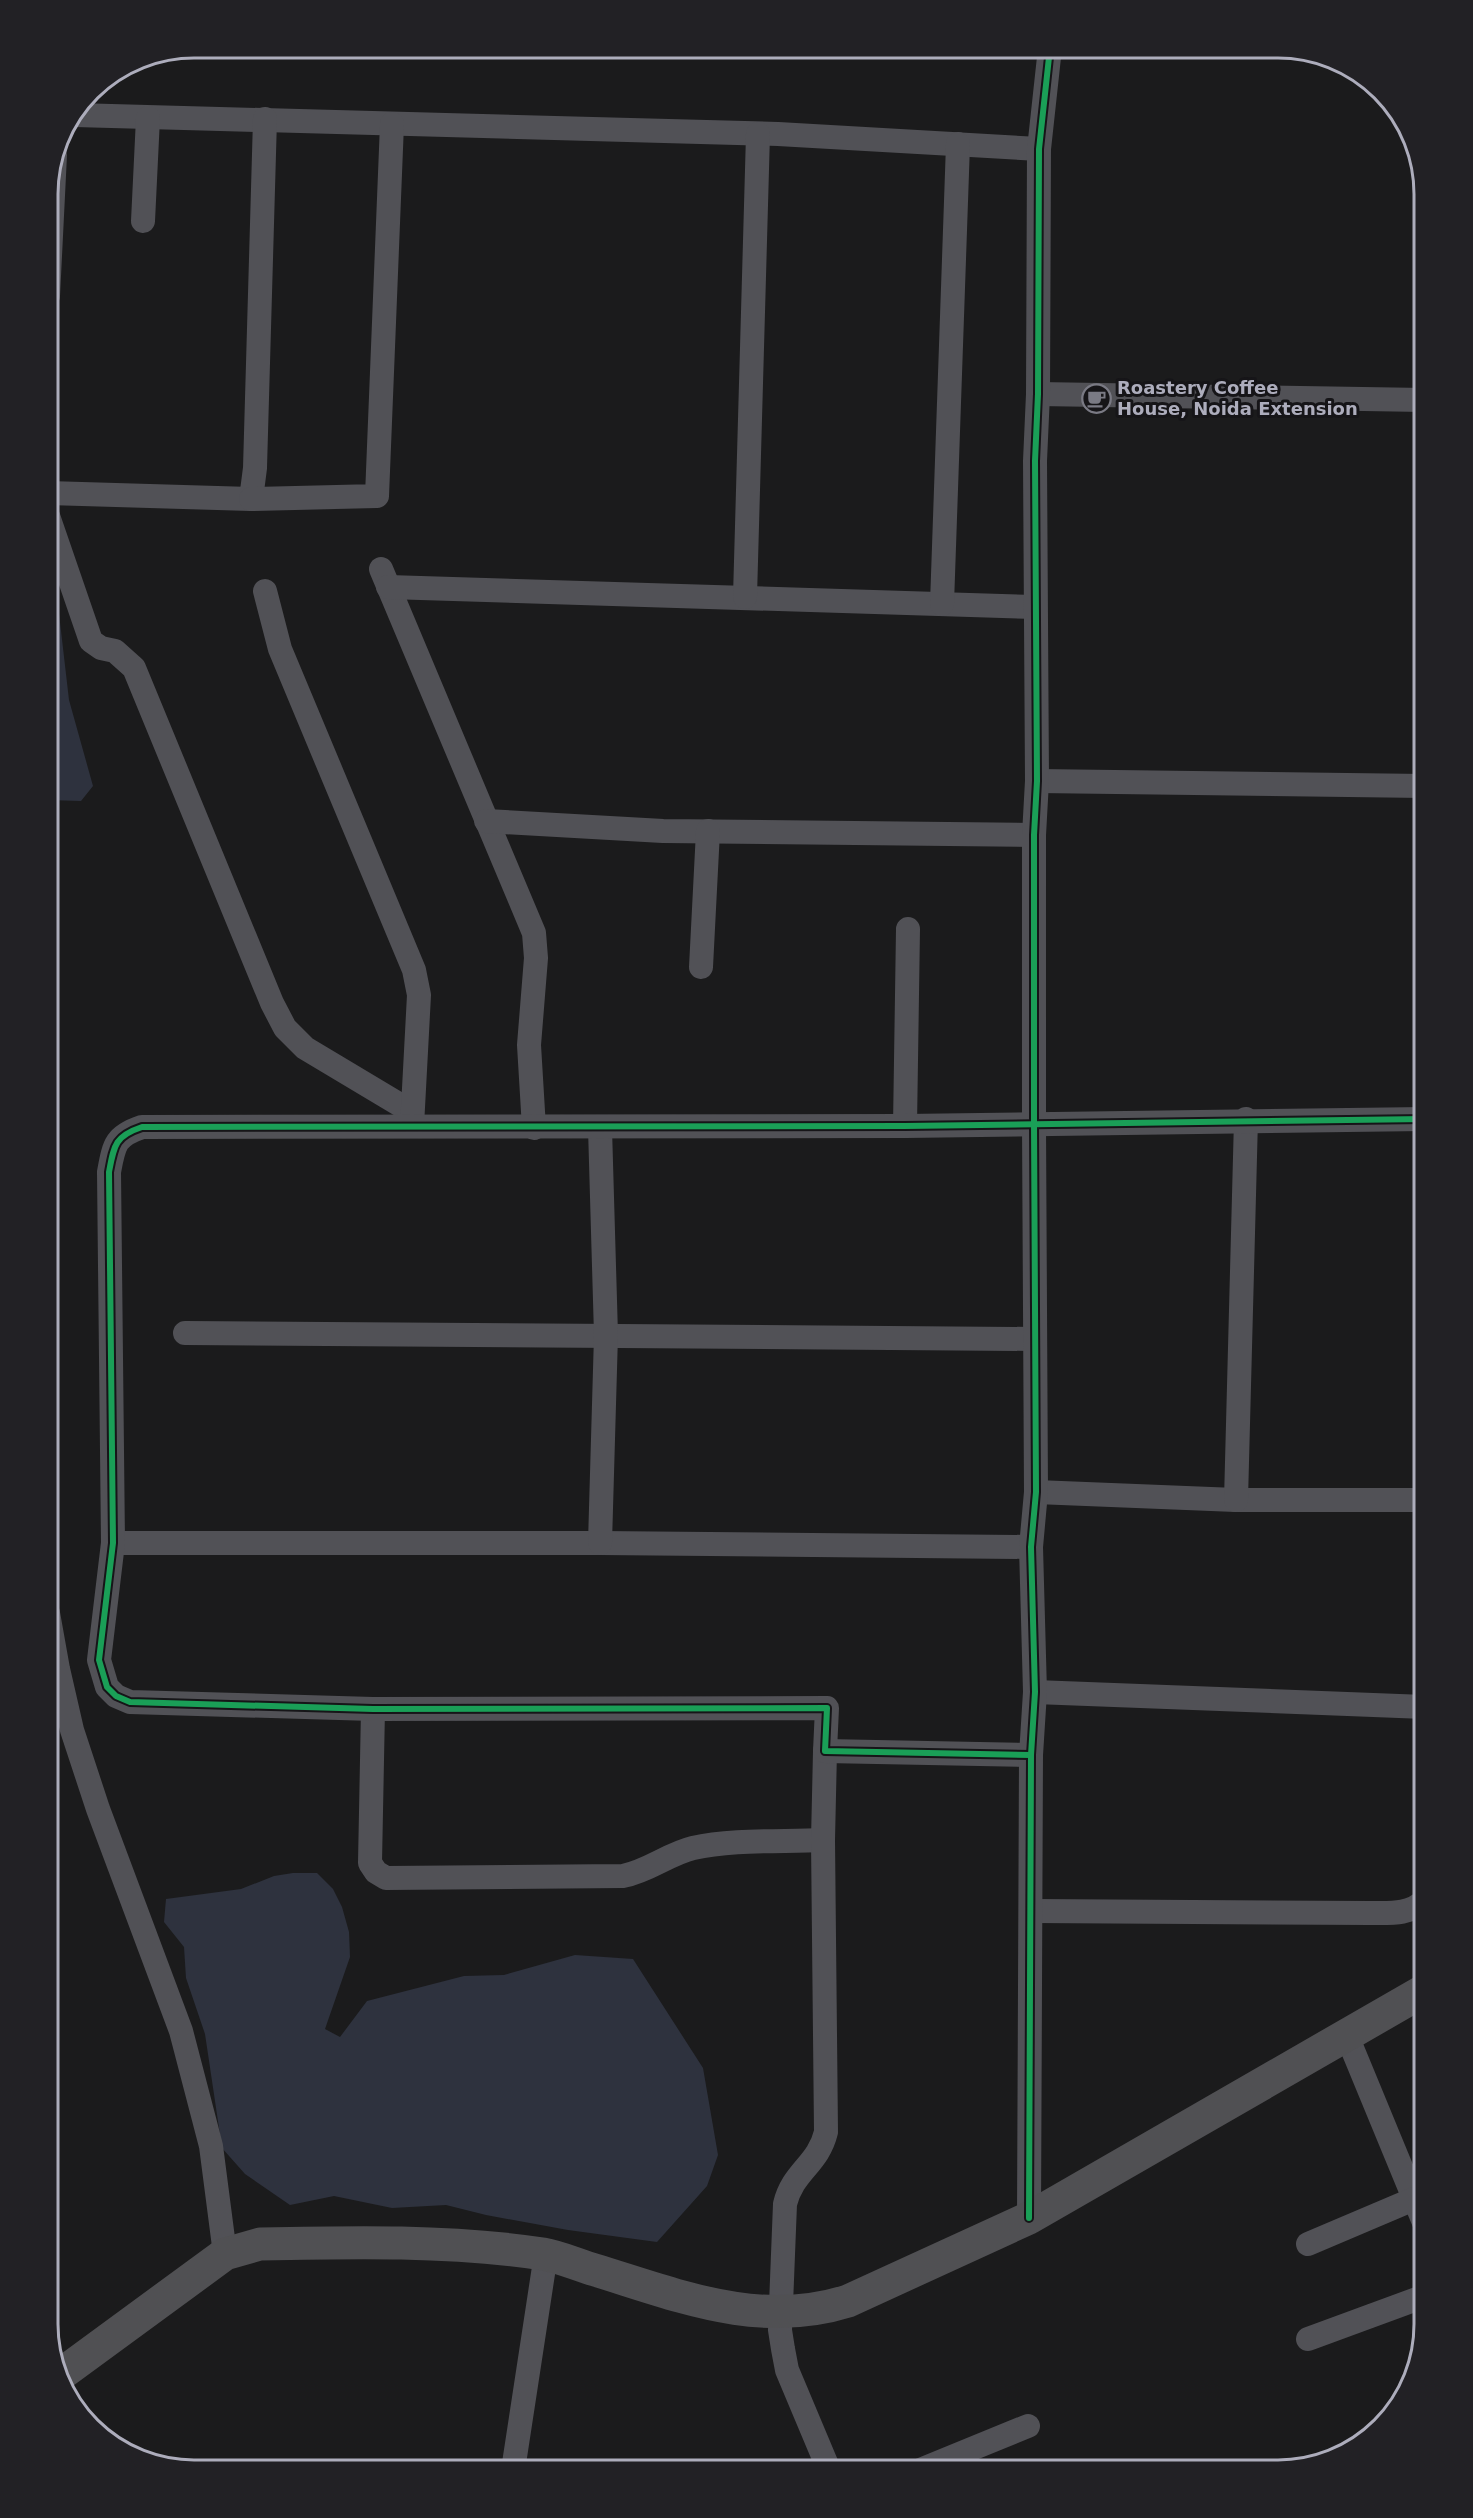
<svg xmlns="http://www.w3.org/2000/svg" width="1473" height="2518" font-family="'DejaVu Sans',sans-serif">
	<rect width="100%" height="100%" fill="#1b1b1c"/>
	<g fill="#2e323e">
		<polygon points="48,593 58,605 69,700 93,786 81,801 48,800"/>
		<polygon points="293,1873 317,1873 333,1889 342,1907 349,1932 350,1957 325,2029 340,2037 367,2001 464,1976 504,1975 575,1955 633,1959 703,2068 718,2155 707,2186 657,2242 568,2230 486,2215 446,2205 392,2208 334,2196 290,2205 245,2174 222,2148 205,2034 186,1978 184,1947 164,1922 166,1899 241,1889 274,1876"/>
	</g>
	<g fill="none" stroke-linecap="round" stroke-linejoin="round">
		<g stroke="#515156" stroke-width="24">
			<polyline points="75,115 778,134 1039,149"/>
			<polyline points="143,221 148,118"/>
			<polyline points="48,296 55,155"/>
			<polyline points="1038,394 1425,400"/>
			<polyline points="48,493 251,499 255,468 265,119"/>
			<polyline points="251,499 377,496 392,124"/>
			<polyline points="48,516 91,641 101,648 115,651 134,668 272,1003 285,1028 305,1048 412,1112"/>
			<polyline points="381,569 534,933 536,958 529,1045 534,1128"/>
			<polyline points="388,587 1035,607"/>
			<polyline points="265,591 280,649 414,970 419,995 412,1126"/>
			<polyline points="745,597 758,134"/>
			<polyline points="942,604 958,144"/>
			<polyline points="1037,781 1425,786"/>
			<polyline points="486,821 663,831 1034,835"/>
			<polyline points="701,967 708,831"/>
			<polyline points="905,1126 908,929"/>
			<polyline points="185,1333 1035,1339"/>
			<polyline points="1036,1492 1236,1500 1425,1500"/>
			<polyline points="1236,1500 1246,1119"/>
			<polyline points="113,1543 600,1543 1031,1547"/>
			<polyline points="600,1543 606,1335 600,1128"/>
			<polyline points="48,1613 58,1669 72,1730 98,1809 181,2031 211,2146 225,2254"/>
			<polyline points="1035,1692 1425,1707"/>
			<path d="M 373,1709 L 370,1863 L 376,1872 L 386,1878 L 623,1876 C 649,1871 668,1854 693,1848 C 732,1839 782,1842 823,1840"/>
			<path d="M 825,1751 L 823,1840 L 826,2132 C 818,2165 793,2171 785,2204 L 780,2330 L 783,2349 L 787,2370 L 829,2470"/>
			<path d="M 1031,1755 L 825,1751 L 827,1708 L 373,1709 L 130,1702 L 116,1696 L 107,1687 L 99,1660 L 113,1543 L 109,1172 C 114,1145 115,1136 142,1127 L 905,1126 L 1425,1119"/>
			<path d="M 1032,1911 L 1370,1913 C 1390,1913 1410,1915 1425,1900"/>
			<polyline points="1347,2036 1425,2225"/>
			<polyline points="1029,2218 1031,1755 1035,1692 1031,1547 1036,1492 1034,1125 1034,835 1037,781 1035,461 1038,394 1039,149 1050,48"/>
			<polyline points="1308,2244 1414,2199"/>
			<polyline points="1308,2339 1425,2296"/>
			<polyline points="513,2470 546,2254"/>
			<polyline points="920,2470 1028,2426"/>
		</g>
		<path stroke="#505053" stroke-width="33" d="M 60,2375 L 225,2254 L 260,2244 C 353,2242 450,2240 543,2254 C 560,2257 578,2265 595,2270 C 680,2296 759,2329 848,2301 L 1029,2218 L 1425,1990"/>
		<defs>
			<g id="cycleway">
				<path d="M 1031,1755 L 825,1751 L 827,1708 L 373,1709 L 130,1702 L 116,1696 L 107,1687 L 99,1660 L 113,1543 L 109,1172 C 114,1145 115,1136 142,1127 L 905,1126 L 1425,1119"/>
				<polyline points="1029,2218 1031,1755 1035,1692 1031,1547 1036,1492 1034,1125 1034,835 1037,781 1035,461 1038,394 1039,149 1050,48"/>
			</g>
		</defs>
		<use href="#cycleway" stroke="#161518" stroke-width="10"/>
		<use href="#cycleway" stroke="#1a9f57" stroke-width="6"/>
	</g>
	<defs>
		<symbol id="cafe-ring" viewBox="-11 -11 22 22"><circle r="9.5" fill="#161518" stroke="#7a7a84" stroke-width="1.5"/><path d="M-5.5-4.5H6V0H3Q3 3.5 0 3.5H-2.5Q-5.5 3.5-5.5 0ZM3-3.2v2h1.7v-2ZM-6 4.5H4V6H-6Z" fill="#7a7a84"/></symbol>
	</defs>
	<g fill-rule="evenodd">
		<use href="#cafe-ring" x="1080" y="382" width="33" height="33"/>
	</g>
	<g text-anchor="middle" stroke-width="6" stroke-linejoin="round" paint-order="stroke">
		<g font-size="18" font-weight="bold" fill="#adadbc" stroke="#161518" text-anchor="start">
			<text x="1117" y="394">Roastery Coffee<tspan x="1117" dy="21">House, Noida Extension</tspan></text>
		</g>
	</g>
	<path d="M0 0H1473V2518H0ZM194 58H1278A136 136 0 0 1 1414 194V2324A136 136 0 0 1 1278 2460H194A136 136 0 0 1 58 2324V194A136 136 0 0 1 194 58Z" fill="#222125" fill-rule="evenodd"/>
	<path fill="none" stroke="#adadbc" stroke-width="3" d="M194 58H1278A136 136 0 0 1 1414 194V2324A136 136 0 0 1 1278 2460H194A136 136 0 0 1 58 2324V194A136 136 0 0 1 194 58Z"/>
</svg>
